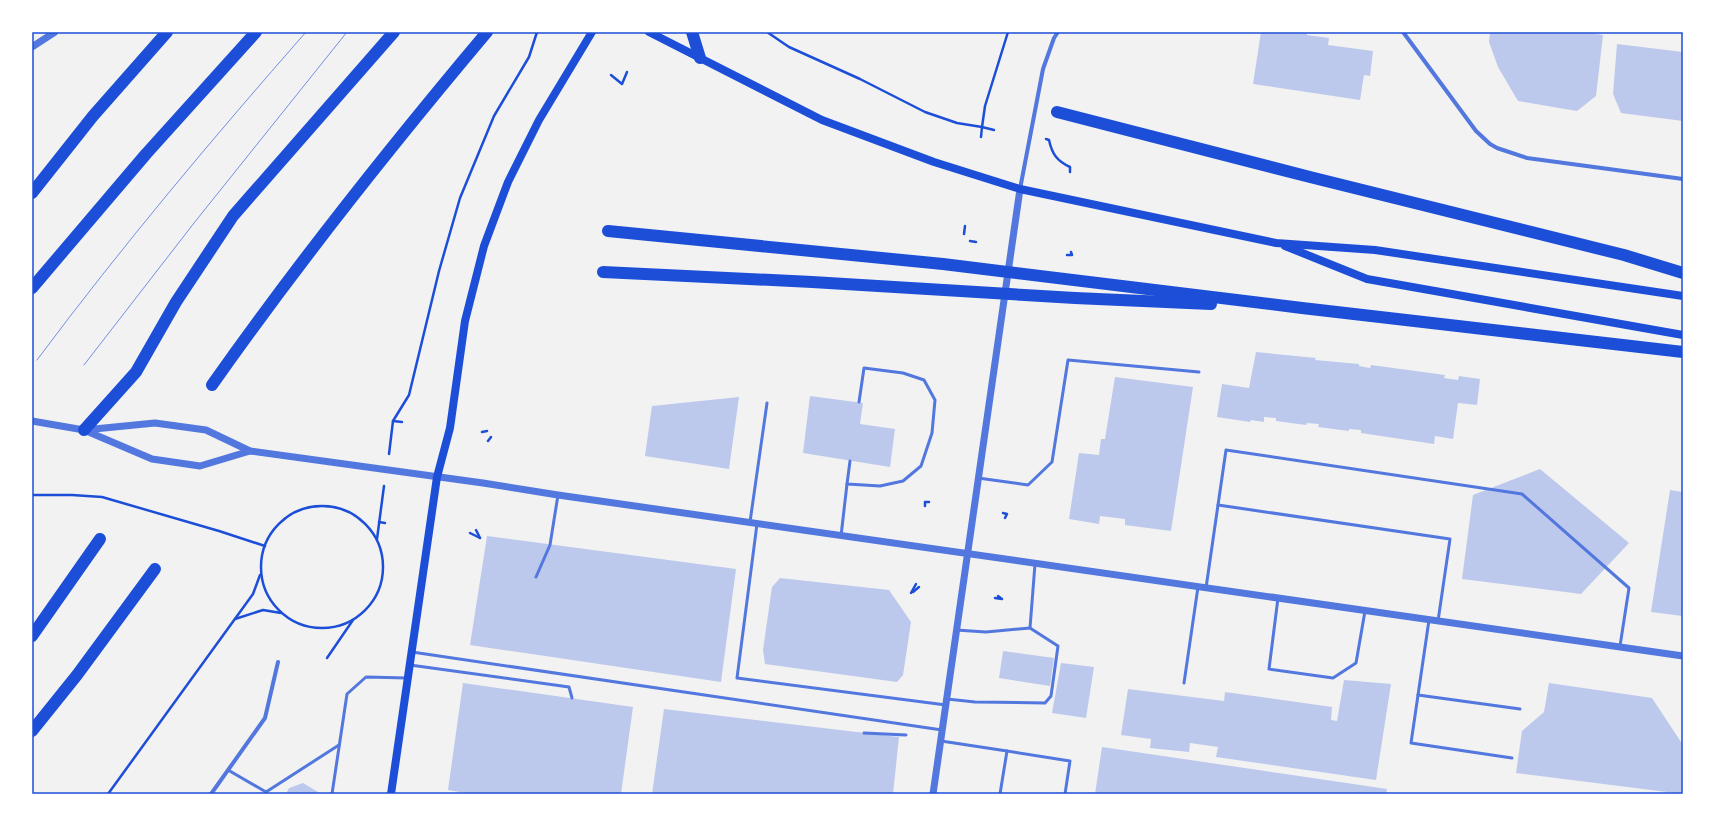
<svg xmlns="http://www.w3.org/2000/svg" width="1715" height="826" font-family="'Open Sans',sans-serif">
	<rect width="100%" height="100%" fill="#f2f2f2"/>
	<g fill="#bdc9ec">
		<polygon points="1261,32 1307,32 1307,35 1329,38 1328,45 1373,51 1370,76 1364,75 1360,100 1253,84"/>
		<polygon points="1490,32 1585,32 1603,35 1596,96 1577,111 1518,101 1498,67 1489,42"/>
		<polygon points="1617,44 1683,52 1683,121 1621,113 1613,94"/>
		<polygon points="1256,352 1316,358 1315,360 1359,364 1359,366 1370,368 1371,365 1445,375 1444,378 1458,380 1459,376 1480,379 1477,405 1458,403 1453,439 1435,436 1434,444 1361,433 1361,430 1349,429 1349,431 1318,427 1319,424 1307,423 1306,425 1276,421 1276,418 1264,417 1264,422 1251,420 1250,422 1217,417 1222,384 1249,388"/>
		<polygon points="1115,377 1193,387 1171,531 1125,525 1125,519 1100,516 1099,524 1069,519 1079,453 1099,455 1101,439 1105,439"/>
		<polygon points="810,396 863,403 860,424 895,429 890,467 803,453"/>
		<polygon points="739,397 729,469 645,456 652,406"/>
		<polygon points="1540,469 1629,543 1581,594 1462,579 1473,495"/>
		<polygon points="1670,490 1683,492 1683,616 1651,612"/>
		<polygon points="487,536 736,569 721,682 470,645"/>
		<polygon points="780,578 889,590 911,622 903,675 897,682 765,664 763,650 772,587"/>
		<polygon points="1003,651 1054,658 1050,686 999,678"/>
		<polygon points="1061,663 1094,667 1086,718 1052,713"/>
		<polygon points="1344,680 1391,684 1376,780 1216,757 1218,747 1190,743 1189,752 1150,748 1151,739 1121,735 1128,689 1224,701 1225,692 1332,707 1331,720 1337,721"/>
		<polygon points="463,683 633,707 621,794 472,794 448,790"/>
		<polygon points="1549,683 1652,698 1683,745 1683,794 1516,773 1522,731 1544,712"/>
		<polygon points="664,709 899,737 893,794 652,794"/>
		<polygon points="1102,747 1387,789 1386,794 1095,794"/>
		<polygon points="303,783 318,792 319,794 286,794 289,788"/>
	</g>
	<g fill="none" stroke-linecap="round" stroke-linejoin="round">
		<g stroke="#1d4ed8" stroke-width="2.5">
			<polyline points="767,32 789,47 860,79 925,112 957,123 982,127 985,106 1008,32"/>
			<polyline points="611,75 622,84 627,72"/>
			<polyline points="981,137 982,127 994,130"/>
			<path d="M 1046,139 L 1049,140 C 1052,154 1057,161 1070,167 L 1070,172"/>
			<polyline points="964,234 965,226"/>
			<polyline points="970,241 976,242"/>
			<polyline points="1067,255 1072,255 1071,252"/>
			<polyline points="393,421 402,422"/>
			<polyline points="482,432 487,431"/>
			<polyline points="488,441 491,437"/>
			<polyline points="389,454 393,421 409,395 439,271 460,198 494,116 529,57 537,32"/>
			<polyline points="32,495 72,495 102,497 219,531 265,546"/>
			<circle cx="322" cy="567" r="61"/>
			<polyline points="925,506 925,502 929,502"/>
			<polyline points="1003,513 1007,514 1005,518"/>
			<polyline points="379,522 385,523"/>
			<polyline points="476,530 480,538"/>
			<polyline points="470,533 480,538"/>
			<polyline points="377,539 384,486"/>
			<polyline points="913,592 919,587"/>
			<polyline points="911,593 916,584"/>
			<polyline points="995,598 1002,599 998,596"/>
			<polyline points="235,619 263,610 281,613"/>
			<polyline points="327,658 353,620"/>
			<polyline points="108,794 253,594 260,575"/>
		</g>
		<g stroke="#5277de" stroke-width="3">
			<polyline points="850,461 847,484 880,486 903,481 921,466 932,433 935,400 924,380 903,373 864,368 859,402"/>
			<polyline points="978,478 1028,485 1052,462 1068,360 1199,372"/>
			<polyline points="1218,505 1226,450 1522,494 1629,588 1620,646"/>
			<polyline points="750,522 767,403"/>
			<polyline points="757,524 737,678 946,705"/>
			<polyline points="841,536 847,484"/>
			<polyline points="536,577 550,545 558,495"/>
			<polyline points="1206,588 1218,505 1450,539 1438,621"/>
			<polyline points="1278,598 1269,669 1333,678 1356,663 1365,611"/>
			<polyline points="1429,620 1411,743 1512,758"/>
			<polyline points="956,630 986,632 1030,628"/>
			<polyline points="412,652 942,730"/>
			<polyline points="410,665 569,687 572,698"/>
			<polyline points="1184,683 1198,587"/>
			<polyline points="1418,695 1520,709"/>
			<polyline points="947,699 975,702 1045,703 1051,696 1058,646 1030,628 1035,564"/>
			<polyline points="864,733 906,735"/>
			<polyline points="941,741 1007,751"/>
			<polyline points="228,770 266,792 339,745"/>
			<polyline points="332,794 347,694 366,677 407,678"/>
			<polyline points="1000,794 1007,751 1070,761 1065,794"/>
		</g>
		<g stroke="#5277de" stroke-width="4">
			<polyline points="1403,32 1476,131 1490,144 1497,148 1527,158 1683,179"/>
			<polyline points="1020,189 1043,69 1054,38 1058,32"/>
			<polyline points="211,794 265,718 278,662"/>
		</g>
		<g stroke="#5277de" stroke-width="7">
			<polyline points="32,47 55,32"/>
			<polyline points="32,421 84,430 152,459 200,466 250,451"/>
			<polyline points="84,430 155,423 206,430 250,451 483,483 558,495 1683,656"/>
			<polyline points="933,794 1020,189"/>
		</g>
		<g stroke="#1d4ed8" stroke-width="8">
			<polyline points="649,32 822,120 934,162 1020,189 1276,243 1375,250 1683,296"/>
			<polyline points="1285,246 1367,279 1683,335"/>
			<polyline points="391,794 437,477 450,428 465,321 484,246 508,182 539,120 592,32"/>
		</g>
		<g stroke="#1d4ed8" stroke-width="12">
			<polyline points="692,32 700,58"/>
			<polyline points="1057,112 1310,177 1624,255 1683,273"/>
			<polyline points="32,193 93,116 167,32"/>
			<polyline points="608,231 943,264 1302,308 1683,352"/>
			<polyline points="603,272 812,282 1075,298 1211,304"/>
			<polyline points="32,288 146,154 256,32"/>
			<path d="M 212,385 C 298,263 391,146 487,32"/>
			<polyline points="84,430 136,372 176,302 233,216 394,32"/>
			<polyline points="32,636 100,539"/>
			<polyline points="32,731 77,675 155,569"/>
		</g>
		<g stroke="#7290e2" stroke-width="1">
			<path d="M 37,360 C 122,246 213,138 306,32"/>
			<polyline points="84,365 194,223 347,32"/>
		</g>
	</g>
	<rect width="1715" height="826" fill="none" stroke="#ffffff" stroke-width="66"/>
	<rect x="33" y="33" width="1649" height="760" fill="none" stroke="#1d4ed8" stroke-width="1.5"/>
</svg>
